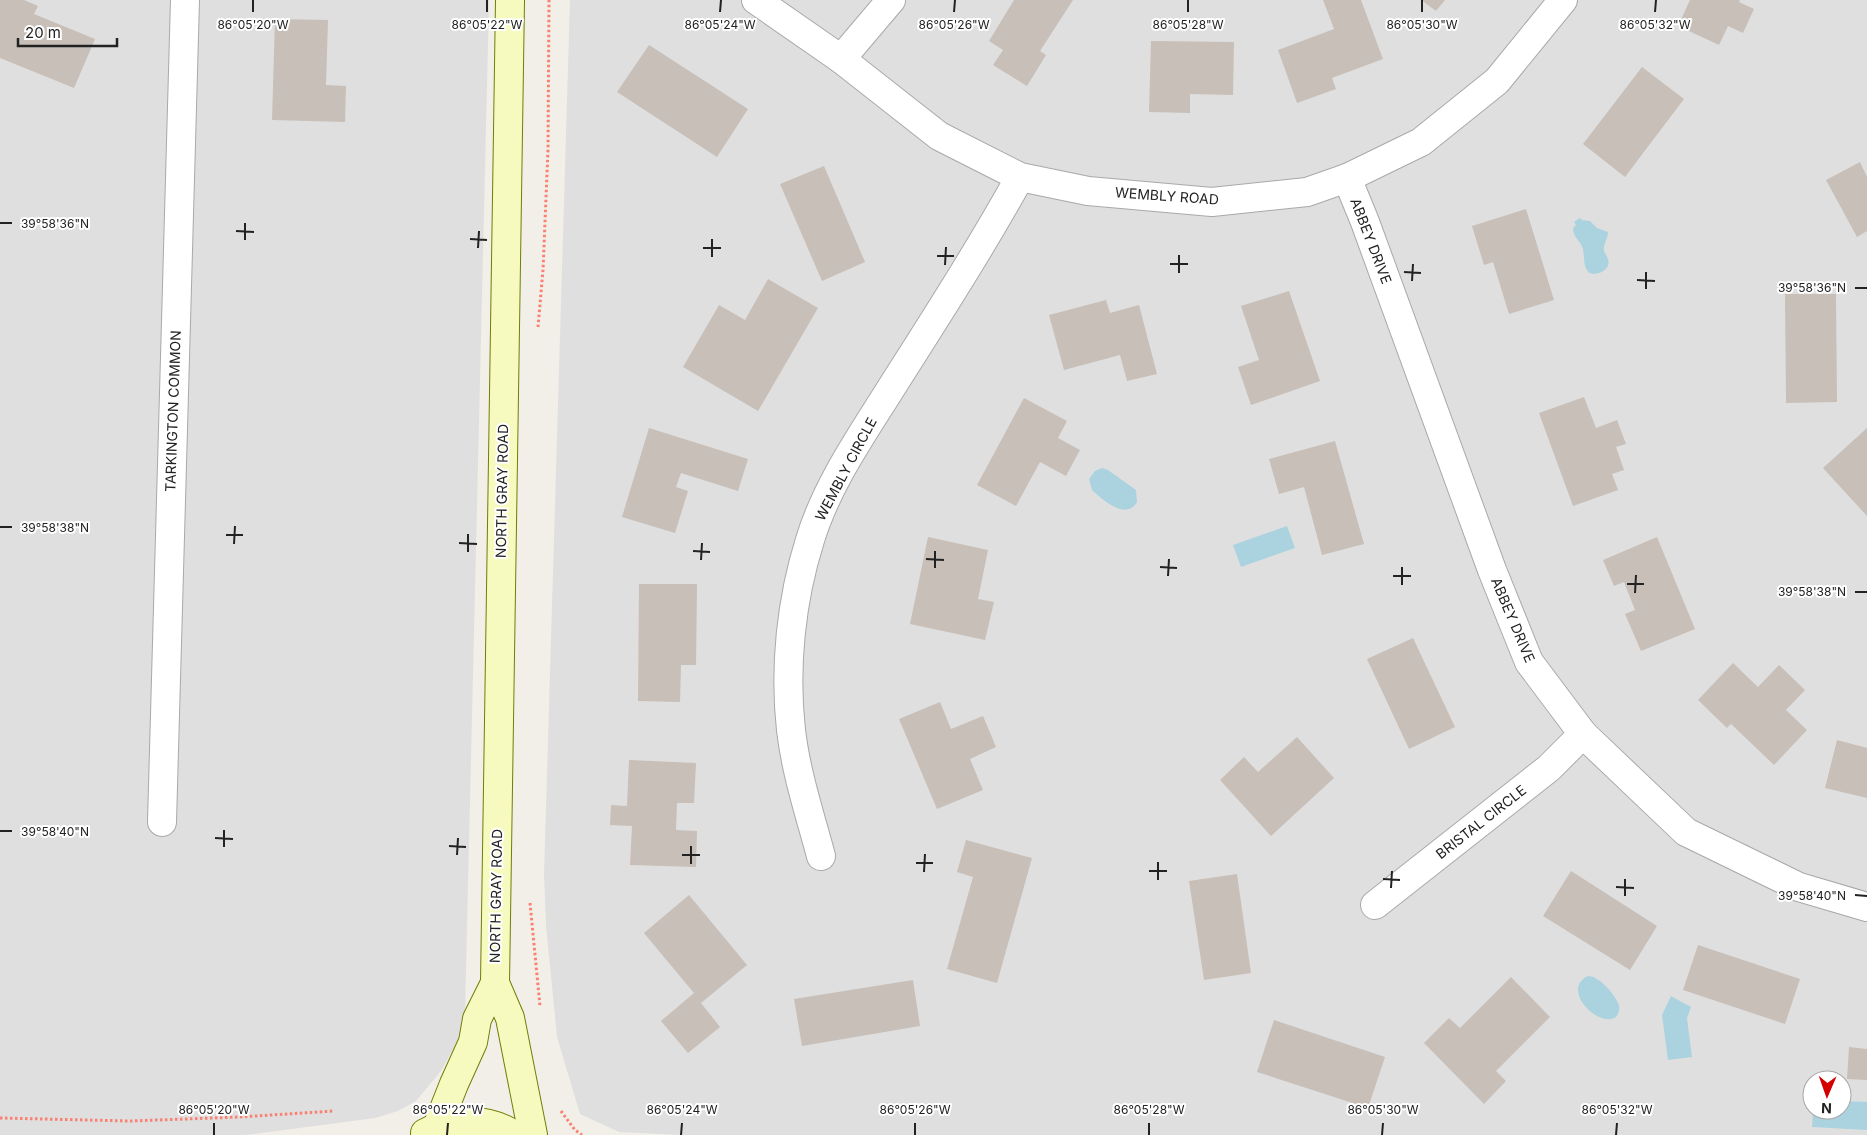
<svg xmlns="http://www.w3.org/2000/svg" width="1867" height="1135" font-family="Inter,sans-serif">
	<rect width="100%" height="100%" fill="#f2efe9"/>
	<g fill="#e0dfdf" fill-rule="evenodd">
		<polygon points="0,0 489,0 465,1012 458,1040 441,1071 416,1101 398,1111 375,1118 246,1135 0,1135"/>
		<path d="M 570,0 L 1867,0 L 1867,1135 L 682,1135 L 619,1132 L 580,1114 L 557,1037 L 546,925 L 544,875 ZM 1812,1080 L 1842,1080 L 1842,1110 L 1812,1110 Z"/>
	</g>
	<g fill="#aad3df">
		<path d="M 1580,218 L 1582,220 L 1590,221 L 1597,228 L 1608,232 C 1608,239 1603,244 1604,251 C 1606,256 1610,259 1608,266 C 1606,269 1603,272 1599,273 C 1582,278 1585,259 1583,249 C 1581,241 1573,238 1573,228 L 1576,225 L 1574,222 Z"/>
		<path d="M 1102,468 L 1108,470 L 1136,490 L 1137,502 C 1126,521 1103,500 1092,490 L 1089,479 L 1095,471 Z"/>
		<polygon points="1287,526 1295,548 1241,567 1233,545"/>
		<path d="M 1588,976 C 1599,976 1616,995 1619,1006 C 1620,1010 1618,1014 1616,1017 C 1598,1029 1560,989 1588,976 Z"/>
		<polygon points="1671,996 1691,1007 1687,1018 1692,1057 1668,1060 1662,1015"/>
		<polygon points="1842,1101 1867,1102 1867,1130 1812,1127 1813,1110 1842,1110"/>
	</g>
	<g fill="#c7bfb8">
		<polygon points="0,0 24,0 38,6 34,14 95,39 74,88 0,58"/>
		<polygon points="1014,0 1073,0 1040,51 1046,55 1027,86 993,65 1003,50 989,41"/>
		<polygon points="1323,0 1361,0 1383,59 1332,78 1336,89 1297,103 1278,50 1334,29"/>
		<polygon points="1421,0 1445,0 1436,11"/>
		<polygon points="1690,0 1740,0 1739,2 1754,9 1743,33 1728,26 1719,45 1678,26"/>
		<polygon points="275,19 328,20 326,85 346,86 345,122 272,120"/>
		<polygon points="1151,41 1234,42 1233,95 1190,94 1190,113 1149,112"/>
		<polygon points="649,45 748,109 717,157 617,92"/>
		<polygon points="1642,67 1684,99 1625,177 1583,144"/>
		<polygon points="1860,162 1867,177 1867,231 1857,237 1826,180"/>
		<polygon points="824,166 865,262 822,281 780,184"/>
		<polygon points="1526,209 1554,300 1509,314 1493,262 1484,265 1472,226"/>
		<polygon points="768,279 818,308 758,411 683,367 719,305 745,320"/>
		<polygon points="1289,291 1320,381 1251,405 1238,367 1259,360 1241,306"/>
		<polygon points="1785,294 1836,294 1837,402 1786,403"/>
		<polygon points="1106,300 1110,313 1139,305 1157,374 1127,381 1120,355 1064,370 1049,315"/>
		<polygon points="1584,397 1596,428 1617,420 1626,444 1616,447 1624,470 1612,474 1618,490 1573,506 1539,413"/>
		<polygon points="1024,398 1067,421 1058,438 1080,450 1066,476 1040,462 1016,506 977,485"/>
		<polygon points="649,428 748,459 738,491 681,473 676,487 688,491 675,533 622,517"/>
		<polygon points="1867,428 1867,516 1823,468"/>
		<polygon points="1335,441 1364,544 1322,555 1304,487 1279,494 1269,459"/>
		<polygon points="928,537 988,550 978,599 994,602 985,640 910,624"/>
		<polygon points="1657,537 1695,629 1641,651 1625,614 1635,610 1624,582 1614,586 1603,560"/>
		<polygon points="639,584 697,584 696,665 681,665 680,702 638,701"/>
		<polygon points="1413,638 1455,727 1409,749 1367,659"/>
		<polygon points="1733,663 1758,687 1779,665 1805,690 1786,710 1807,730 1774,765 1731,724 1727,728 1698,700"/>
		<polygon points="940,702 951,729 983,716 996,747 970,759 983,790 937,809 899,719"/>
		<polygon points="1297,737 1334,778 1271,836 1220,780 1244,757 1258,772"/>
		<polygon points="1837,740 1867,748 1867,798 1825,788"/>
		<polygon points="629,760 696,763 694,803 677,803 676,830 697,831 696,867 630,865 632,826 610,825 611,805 627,806"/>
		<polygon points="966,840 1032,858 997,983 947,969 973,877 957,872"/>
		<polygon points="1571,871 1657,926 1630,970 1543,916"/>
		<polygon points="1237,874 1251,973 1204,980 1189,881"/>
		<polygon points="689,895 747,965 701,1003 720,1027 688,1053 661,1021 694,993 644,933"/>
		<polygon points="1698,945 1800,979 1785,1024 1683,990"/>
		<polygon points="1511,977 1550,1017 1496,1071 1506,1081 1484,1104 1424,1043 1449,1018 1460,1028"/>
		<polygon points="913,980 920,1026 802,1046 794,999"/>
		<polygon points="1274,1020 1385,1057 1368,1108 1257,1072"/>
		<polygon points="1849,1047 1867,1049 1867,1080 1847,1079"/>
	</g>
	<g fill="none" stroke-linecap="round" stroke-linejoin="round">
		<defs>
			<g id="street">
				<polyline points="756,0 841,59 939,136 1020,177 1088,191 1212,202 1307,192 1347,178 1421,142 1497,81 1563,0"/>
				<polyline points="841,59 891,0"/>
				<polyline points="1347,178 1365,222 1492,570 1529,662 1583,734 1686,832 1799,887 1867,907"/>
				<polyline points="162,822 185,0"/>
				<path d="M 821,856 C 810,815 796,773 791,730 C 784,668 791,600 810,540 C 826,487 859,439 888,393 C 933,322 979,251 1020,177"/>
				<polyline points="1375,905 1549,768 1583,734"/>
			</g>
			<g id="secondary">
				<polyline points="510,0 495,983 510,1018 533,1135"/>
				<polyline points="437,1127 454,1084 473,1042 477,1019 495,983"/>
				<path d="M 425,1133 C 452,1118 488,1117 514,1135"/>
			</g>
		</defs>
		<use href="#street" stroke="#a9a9a9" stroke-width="30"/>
		<use href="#secondary" stroke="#707d05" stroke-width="30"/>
		<g stroke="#fa8072" stroke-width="3" stroke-dasharray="2.5 2.5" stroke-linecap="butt">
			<polyline points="538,327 543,270 548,150 549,0"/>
			<polyline points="530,903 540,1006"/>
			<polyline points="561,1111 575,1130 582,1135"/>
			<polyline points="0,1118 130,1121 240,1117 334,1111"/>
		</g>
		<use href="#street" stroke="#fff" stroke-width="28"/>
		<use href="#secondary" stroke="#f7fabf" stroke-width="28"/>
	</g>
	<path fill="none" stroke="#222" stroke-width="2" d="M 253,12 L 253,0M 487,12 L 487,0M 720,12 L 721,0M 954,12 L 955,0M 1188,12 L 1188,0M 1422,12 L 1422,0M 1655,12 L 1656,0M 0,223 L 12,223M 236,231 L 254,232M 470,239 L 487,240M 245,240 L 245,223M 478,248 L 479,231M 703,248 L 721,248M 937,256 L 954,256M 712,257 L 712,239M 1170,264 L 1188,264M 945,265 L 946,247M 1404,272 L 1421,273M 1179,273 L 1179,255M 1637,280 L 1655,281M 1412,281 L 1413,264M 1855,288 L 1867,288M 1646,289 L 1646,272M 0,527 L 12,527M 226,535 L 243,535M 459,543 L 477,544M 234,544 L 235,526M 693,551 L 710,552M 468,552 L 468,534M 926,559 L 944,560M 701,560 L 702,543M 1160,567 L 1177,568M 935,568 L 935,551M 1168,576 L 1169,559M 1393,576 L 1411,576M 1627,584 L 1644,584M 1402,585 L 1402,567M 1855,592 L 1867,592M 1635,593 L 1636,575M 0,831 L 12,831M 215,838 L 233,839M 449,846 L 466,847M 224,847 L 224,830M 457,855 L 458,838M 682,855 L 700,855M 916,863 L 933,863M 691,864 L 691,846M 1149,871 L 1167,871M 924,872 L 925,854M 1383,879 L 1400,880M 1158,880 L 1158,862M 1616,887 L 1634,888M 1391,888 L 1392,871M 1855,895 L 1867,896M 1625,896 L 1625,879M 214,1135 L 214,1123M 447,1135 L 448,1123M 681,1135 L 682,1123M 915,1135 L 915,1123M 1149,1135 L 1149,1123M 1382,1135 L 1383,1123M 1616,1135 L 1617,1123"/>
	<g text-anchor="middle" stroke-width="4" stroke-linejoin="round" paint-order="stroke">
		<g font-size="14" fill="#222" stroke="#fff">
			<text transform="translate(1167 196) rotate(4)" y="5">WEMBLY ROAD</text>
			<text transform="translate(1371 241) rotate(69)" y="5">ABBEY DRIVE</text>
			<text transform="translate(173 411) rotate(-88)" y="5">TARKINGTON COMMON</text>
			<text transform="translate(846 469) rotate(-62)" y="5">WEMBLY CIRCLE</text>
			<text transform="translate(502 491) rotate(-89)" y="5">NORTH GRAY ROAD</text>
			<text transform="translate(1513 620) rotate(67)" y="5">ABBEY DRIVE</text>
			<text transform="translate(1481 822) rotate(-38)" y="5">BRISTAL CIRCLE</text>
			<text transform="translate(496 896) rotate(-89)" y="5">NORTH GRAY ROAD</text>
		</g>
	</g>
	<g font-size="12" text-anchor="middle" fill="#222" stroke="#fff" stroke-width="4" stroke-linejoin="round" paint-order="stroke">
		<text x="253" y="29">86°05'20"W</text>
		<text x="487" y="29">86°05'22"W</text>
		<text x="720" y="29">86°05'24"W</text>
		<text x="954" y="29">86°05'26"W</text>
		<text x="1188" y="29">86°05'28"W</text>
		<text x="1422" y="29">86°05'30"W</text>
		<text x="1655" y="29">86°05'32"W</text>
		<text x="55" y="228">39°58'36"N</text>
		<text x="1812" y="292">39°58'36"N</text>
		<text x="55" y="532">39°58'38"N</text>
		<text x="1812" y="596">39°58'38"N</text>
		<text x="55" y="836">39°58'40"N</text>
		<text x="1812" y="900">39°58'40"N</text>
		<text x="214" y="1114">86°05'20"W</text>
		<text x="448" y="1114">86°05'22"W</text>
		<text x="682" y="1114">86°05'24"W</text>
		<text x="915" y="1114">86°05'26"W</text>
		<text x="1149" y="1114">86°05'28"W</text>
		<text x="1383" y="1114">86°05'30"W</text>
		<text x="1617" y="1114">86°05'32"W</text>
	</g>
	<g transform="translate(1827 1095) rotate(182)"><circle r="24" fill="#ffffff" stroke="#a7a7a7"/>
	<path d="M0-4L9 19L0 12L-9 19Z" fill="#d40000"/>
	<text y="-8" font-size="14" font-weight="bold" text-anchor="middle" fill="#222222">N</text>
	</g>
	<path d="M18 38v8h99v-8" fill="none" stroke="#222222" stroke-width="2.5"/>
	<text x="25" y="38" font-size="15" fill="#222222" stroke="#ffffff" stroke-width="4" paint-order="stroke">20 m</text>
</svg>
